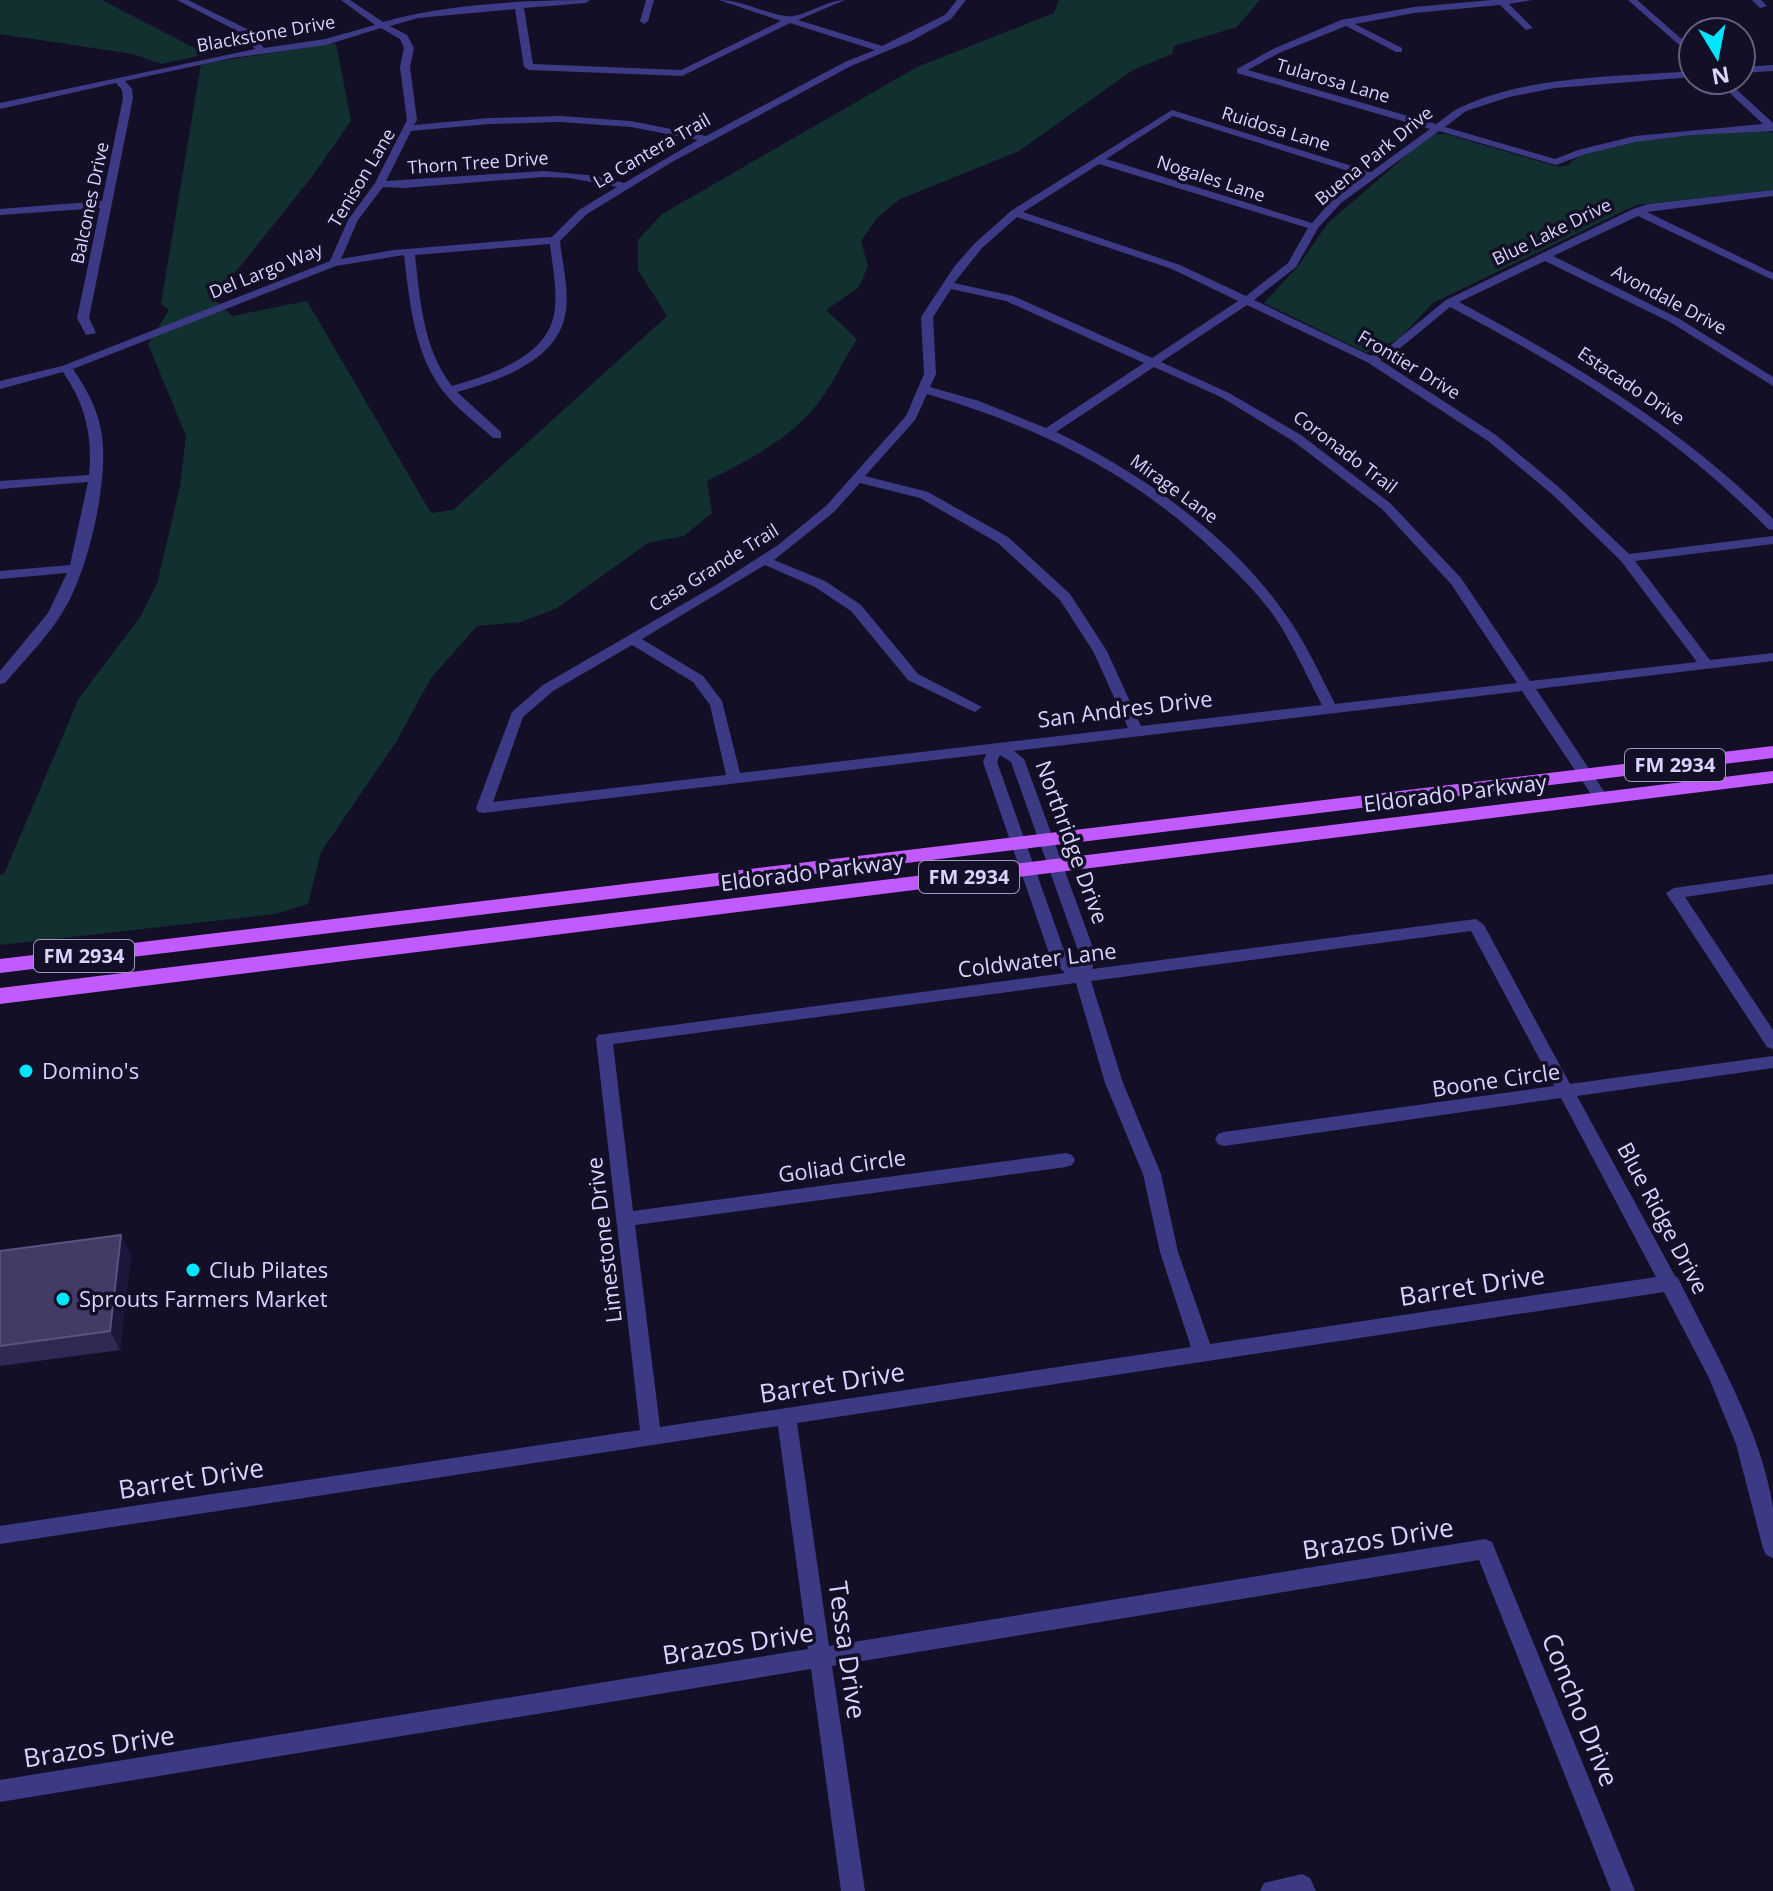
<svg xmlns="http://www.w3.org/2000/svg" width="1773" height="1891" font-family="'Open Sans',sans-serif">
	<rect width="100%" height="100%" fill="#130f26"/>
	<g fill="#12302f">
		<polygon points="0,0 102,0 206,54 161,64 133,54 0,34"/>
		<path d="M 1059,0 L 1260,0 L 1237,27 L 1174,46 L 1172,54 L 1133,70 L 1019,151 L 900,199 L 876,219 L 861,241 L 868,266 L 859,287 L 826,310 L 857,339 C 845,358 835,379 822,398 C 795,436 748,461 707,481 L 712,513 L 684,536 L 648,543 L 557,608 L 521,622 L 477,626 L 431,678 L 396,742 L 321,852 L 308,904 L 275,914 L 0,945 L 0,875 L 4,874 L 79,698 L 141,616 L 157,584 L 180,486 L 186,436 L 148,344 L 169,310 L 161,304 L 201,64 L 336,43 L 351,121 L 311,178 L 214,299 L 232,316 L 307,301 L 431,513 L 453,510 L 667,316 L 638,270 L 638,240 L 662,214 L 917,67 L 1054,13 Z"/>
		<path d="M 1764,130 L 1773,133 L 1773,190 L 1636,205 L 1433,303 L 1399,339 L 1367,353 L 1264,303 L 1298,266 L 1328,223 L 1431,134 L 1446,134 L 1559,167 L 1569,165 C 1590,135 1725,133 1764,130 Z"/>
	</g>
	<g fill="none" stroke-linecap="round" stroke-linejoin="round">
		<g fill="#3d3a85" fill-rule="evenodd">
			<path d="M 177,0 L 188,0 L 249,30 L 264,48 L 325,39 L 375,25 L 341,0 L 350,0 L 383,22 C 444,4 527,0 590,0 L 586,3 L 524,8 L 533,64 L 681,70 L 781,21 L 719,0 C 743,0 762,13 786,16 C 802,19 825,0 845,0 L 798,20 L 882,46 L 945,15 L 957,0 L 966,0 L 951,19 L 911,41 L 851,66 L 672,162 L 587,214 L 560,241 C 562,263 569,287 566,310 C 560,361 499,380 457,392 L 501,432 L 501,438 L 493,438 C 478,424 460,411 447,396 C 414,357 410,304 404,255 L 336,266 L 73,369 C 87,389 99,412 102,436 C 108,482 90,560 69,601 C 53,632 27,657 5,683 L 0,684 L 0,671 L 48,613 L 67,573 L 0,579 L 0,571 L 70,565 L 88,482 L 0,489 L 0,481 L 89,475 C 93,436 85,404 63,372 L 0,389 L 0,381 L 62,366 L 330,261 L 348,220 L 375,183 L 407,120 L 400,67 L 404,48 L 400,39 L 381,28 L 326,45 L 232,58 L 125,81 L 132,89 L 133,98 L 89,318 L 96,333 L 86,335 L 77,318 L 100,208 L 0,215 L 0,209 L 102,201 L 123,98 L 122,90 L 116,83 L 0,109 L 0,103 L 255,49 L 243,34 ZM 515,9 L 524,67 L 529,70 L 682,76 L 790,23 L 875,50 L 845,62 L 706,136 L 631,121 L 560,116 L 489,118 L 414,125 L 417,120 L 410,67 L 414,48 L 407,35 L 390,26 L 418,18 ZM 560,122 L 631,127 L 698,140 L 624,183 L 598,176 L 543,171 L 386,181 L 411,131 L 489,124 ZM 543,177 L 570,178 L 617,187 L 579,210 L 552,237 L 394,250 L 341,259 L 358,220 L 383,187 L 404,188 ZM 550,244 C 552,264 557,286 555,307 C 552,356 492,374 452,386 C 423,349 420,299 415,255 Z"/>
			<polygon points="646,0 654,0 648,21 644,24 640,21"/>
			<path d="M 1491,0 L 1532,0 L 1509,4 L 1533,28 L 1526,30 L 1500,5 L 1414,13 L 1355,24 L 1402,48 L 1402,52 L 1396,52 L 1346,26 L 1279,53 L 1248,70 L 1436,124 C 1444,119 1452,111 1461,107 C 1529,75 1619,77 1693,71 L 1693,77 L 1555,88 L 1509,97 L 1466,111 L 1445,127 L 1555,159 L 1578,150 L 1635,136 L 1763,124 L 1716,80 L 1726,80 L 1773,123 L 1773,131 L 1690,135 L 1635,142 L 1585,154 L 1556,165 L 1439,131 L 1341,203 L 1318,228 L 1296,267 L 1254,300 L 1371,356 L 1391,345 L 1446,300 L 1633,209 L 1648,204 L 1773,190 L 1773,196 L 1647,212 L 1773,273 L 1773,280 L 1638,216 L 1553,256 L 1678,318 L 1773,377 L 1773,386 L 1670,322 L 1545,261 L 1459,302 C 1573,363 1681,427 1773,519 L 1773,530 L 1768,529 C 1673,432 1570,370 1450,307 L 1399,349 L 1380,360 L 1496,435 L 1561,489 L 1629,554 L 1773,536 L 1773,544 L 1635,561 L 1710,660 L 1773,653 L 1773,661 L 1536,689 L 1609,799 L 1602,804 L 1597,803 L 1522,691 L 1014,751 L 1024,759 L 1096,956 L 1092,969 L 1476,919 L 1484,925 L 1570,1084 L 1773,1056 L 1773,1068 L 1577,1096 L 1675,1276 L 1678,1278 C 1711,1346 1762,1430 1773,1508 C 1773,1524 1773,1542 1773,1558 L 1766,1555 L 1763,1548 L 1736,1444 L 1709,1378 L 1664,1292 L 797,1423 L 829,1646 L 1485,1539 L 1492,1542 L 1635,1891 L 1611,1891 L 1479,1560 L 832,1666 L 865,1891 L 841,1891 L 811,1669 L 0,1802 L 0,1780 L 808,1649 L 778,1426 L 0,1544 L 0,1526 L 640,1430 L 596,1039 L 598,1035 L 1065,973 L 1051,959 L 983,762 L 986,754 L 483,813 L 478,812 L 476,808 L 512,712 L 543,685 L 716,585 L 778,545 L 826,506 L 906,416 L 924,374 L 921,317 L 954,267 L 974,244 L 1011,211 L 1172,110 L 1371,172 L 1430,129 L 1237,73 L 1237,69 L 1273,49 L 1341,20 L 1414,7 ZM 1173,116 L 1364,176 L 1333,199 L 1312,223 L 1106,159 ZM 1099,164 L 1308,228 L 1288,263 L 1246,296 L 1180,265 L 1023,212 ZM 1017,217 L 1172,269 L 1238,301 L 1152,358 L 1013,296 L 954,283 L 982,248 ZM 951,289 L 1006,301 L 1144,363 L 1046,428 L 979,401 L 930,387 L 936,374 L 933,317 ZM 1247,305 L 1367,362 L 1488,441 L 1553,495 L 1621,561 L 1697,662 L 1530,681 L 1461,578 L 1390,503 L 1301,435 L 1229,393 L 1161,362 ZM 1154,367 L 1221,397 L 1293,441 L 1382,509 L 1451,584 L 1517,683 L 1335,704 C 1320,675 1307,645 1288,618 C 1235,539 1141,472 1056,432 ZM 927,394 C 1034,425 1133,473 1214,551 C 1236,572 1259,594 1276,619 C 1294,646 1307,677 1322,705 L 1141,726 L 1107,651 L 1070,594 L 1008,537 L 928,492 L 865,476 L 915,420 ZM 860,483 L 920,498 L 998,543 L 1060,600 L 1093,651 L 1128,728 L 740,773 L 722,701 L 703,676 L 642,639 L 765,565 L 815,587 L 851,611 L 908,680 L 970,710 L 975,712 L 982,707 L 918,674 L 861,605 L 825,581 L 774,560 L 834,512 ZM 632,645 L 693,682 L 710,705 L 726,775 L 493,802 L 523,717 L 553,691 ZM 1000,755 L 1011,762 L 1080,956 L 1077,965 L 1066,956 L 997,762 ZM 1471,931 L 1554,1086 L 1224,1132 L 1218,1134 L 1215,1139 L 1218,1144 L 1224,1146 L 1561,1098 L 1656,1277 L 1210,1344 L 1178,1252 L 1161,1174 L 1123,1083 L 1091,981 ZM 1076,983 L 1105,1083 L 1143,1174 L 1160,1252 L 1191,1347 L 660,1427 L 635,1225 L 1066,1167 L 1072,1165 L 1075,1160 L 1072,1155 L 1066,1153 L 633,1211 L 613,1044 Z"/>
			<polygon points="1628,0 1637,0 1693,49 1693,57"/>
			<polygon points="1752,0 1761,0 1767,6 1760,8"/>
			<polygon points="1773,65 1773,71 1741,73 1741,67"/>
			<polygon points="1773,874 1773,884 1685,897 1773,1030 1773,1049 1767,1047 1666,893 1674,888"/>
			<polygon points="1302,1874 1310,1878 1316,1891 1260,1891 1264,1883"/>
		</g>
		<g fill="#c25bff" fill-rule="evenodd">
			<polygon points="1773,746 1773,758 0,973 0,959"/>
			<polygon points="1773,771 1773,783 0,1004 0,988"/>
		</g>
	</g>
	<polygon fill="#312854" points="0,1251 131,1254 120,1350 0,1366"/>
	<polygon fill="#1d163a" points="121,1235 131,1254 120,1350 110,1331"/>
	<polygon fill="#433a66" stroke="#5a527e" stroke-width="2" points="121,1235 110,1331 0,1346 0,1251"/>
	<g fill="#00e5ff" stroke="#130f26" stroke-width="3">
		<circle cx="26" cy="1071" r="8"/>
		<circle cx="193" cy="1270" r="8"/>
		<circle cx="63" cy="1299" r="8"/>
	</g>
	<g text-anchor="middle" stroke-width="7" stroke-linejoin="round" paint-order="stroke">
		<g font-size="18" fill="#d9d4ff" stroke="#130f26">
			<text transform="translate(266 34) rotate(-10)" y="6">Blackstone Drive</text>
			<text transform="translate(1333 81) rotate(16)" y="6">Tularosa Lane</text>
			<text transform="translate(1276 129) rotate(17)" y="6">Ruidosa Lane</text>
			<text transform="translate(652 151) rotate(-30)" y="6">La Cantera Trail</text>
			<text transform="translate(1374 156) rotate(-39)" y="6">Buena Park Drive</text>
			<text transform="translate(478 163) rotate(-4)" y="6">Thorn Tree Drive</text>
			<text transform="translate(362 178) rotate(-59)" y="6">Tenison Lane</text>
			<text transform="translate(1211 179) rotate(18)" y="6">Nogales Lane</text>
			<text transform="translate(90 203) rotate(-78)" y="6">Balcones Drive</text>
			<text transform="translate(1552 232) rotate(-26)" y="6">Blue Lake Drive</text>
			<text transform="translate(266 271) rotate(-22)" y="6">Del Largo Way</text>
			<text transform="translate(1669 300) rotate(28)" y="6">Avondale Drive</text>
			<text transform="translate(1409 365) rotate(31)" y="6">Frontier Drive</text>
			<text transform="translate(1631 386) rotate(34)" y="6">Estacado Drive</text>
			<text transform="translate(1345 452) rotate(37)" y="6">Coronado Trail</text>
			<text transform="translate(1174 489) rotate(36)" y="6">Mirage Lane</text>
			<text transform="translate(714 568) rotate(-32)" y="6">Casa Grande Trail</text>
		</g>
		<g fill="#130f26" stroke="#9e99be" stroke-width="2">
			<rect x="1625" y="749" width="100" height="32" rx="6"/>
			<rect x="919" y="861" width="100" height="32" rx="6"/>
			<rect x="34" y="940" width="100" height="32" rx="6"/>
		</g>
		<g font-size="20" font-weight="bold" fill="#d9d4ff">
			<text x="1675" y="772">FM 2934</text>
			<text x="969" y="884">FM 2934</text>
			<text x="84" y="963">FM 2934</text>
		</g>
		<g font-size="22" fill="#d9d4ff" stroke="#130f26">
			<text transform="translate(1125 709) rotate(-7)" y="8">San Andres Drive</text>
			<text transform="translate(1455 793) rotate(-7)" y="8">Eldorado Parkway</text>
			<text transform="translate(1072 842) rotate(70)" y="8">Northridge Drive</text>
			<text transform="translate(812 872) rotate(-7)" y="8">Eldorado Parkway</text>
			<text transform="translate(1037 960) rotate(-7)" y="8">Coldwater Lane</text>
			<text transform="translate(1496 1080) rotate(-8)" y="8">Boone Circle</text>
			<text transform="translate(842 1166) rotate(-8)" y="8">Goliad Circle</text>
			<text transform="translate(1663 1218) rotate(62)" y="8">Blue Ridge Drive</text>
			<text transform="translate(604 1240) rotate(-97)" y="8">Limestone Drive</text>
		</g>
		<g font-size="22" fill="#d9d4ff" stroke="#130f26" text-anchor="start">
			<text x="42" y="1079">Domino's</text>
			<text x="209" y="1278">Club Pilates</text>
			<text x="79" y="1307">Sprouts Farmers Market</text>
		</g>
		<g font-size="26" fill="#d9d4ff" stroke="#130f26">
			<text transform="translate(1472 1286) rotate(-9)" y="9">Barret Drive</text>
			<text transform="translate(832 1383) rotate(-9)" y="9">Barret Drive</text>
			<text transform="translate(191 1479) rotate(-9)" y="9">Barret Drive</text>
			<text transform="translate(1378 1539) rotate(-9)" y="9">Brazos Drive</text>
			<text transform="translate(738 1644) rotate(-9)" y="9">Brazos Drive</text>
			<text transform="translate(847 1650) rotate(82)" y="9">Tessa Drive</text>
			<text transform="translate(1580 1710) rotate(68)" y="9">Concho Drive</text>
			<text transform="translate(99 1747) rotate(-9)" y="9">Brazos Drive</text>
		</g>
	</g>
	<g transform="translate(1717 56) rotate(170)"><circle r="38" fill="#130f26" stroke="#625e7d" stroke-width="2"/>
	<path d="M0-6L14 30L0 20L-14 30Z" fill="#00e5ff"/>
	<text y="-12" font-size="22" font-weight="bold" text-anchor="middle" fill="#d9d4ff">N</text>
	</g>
</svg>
